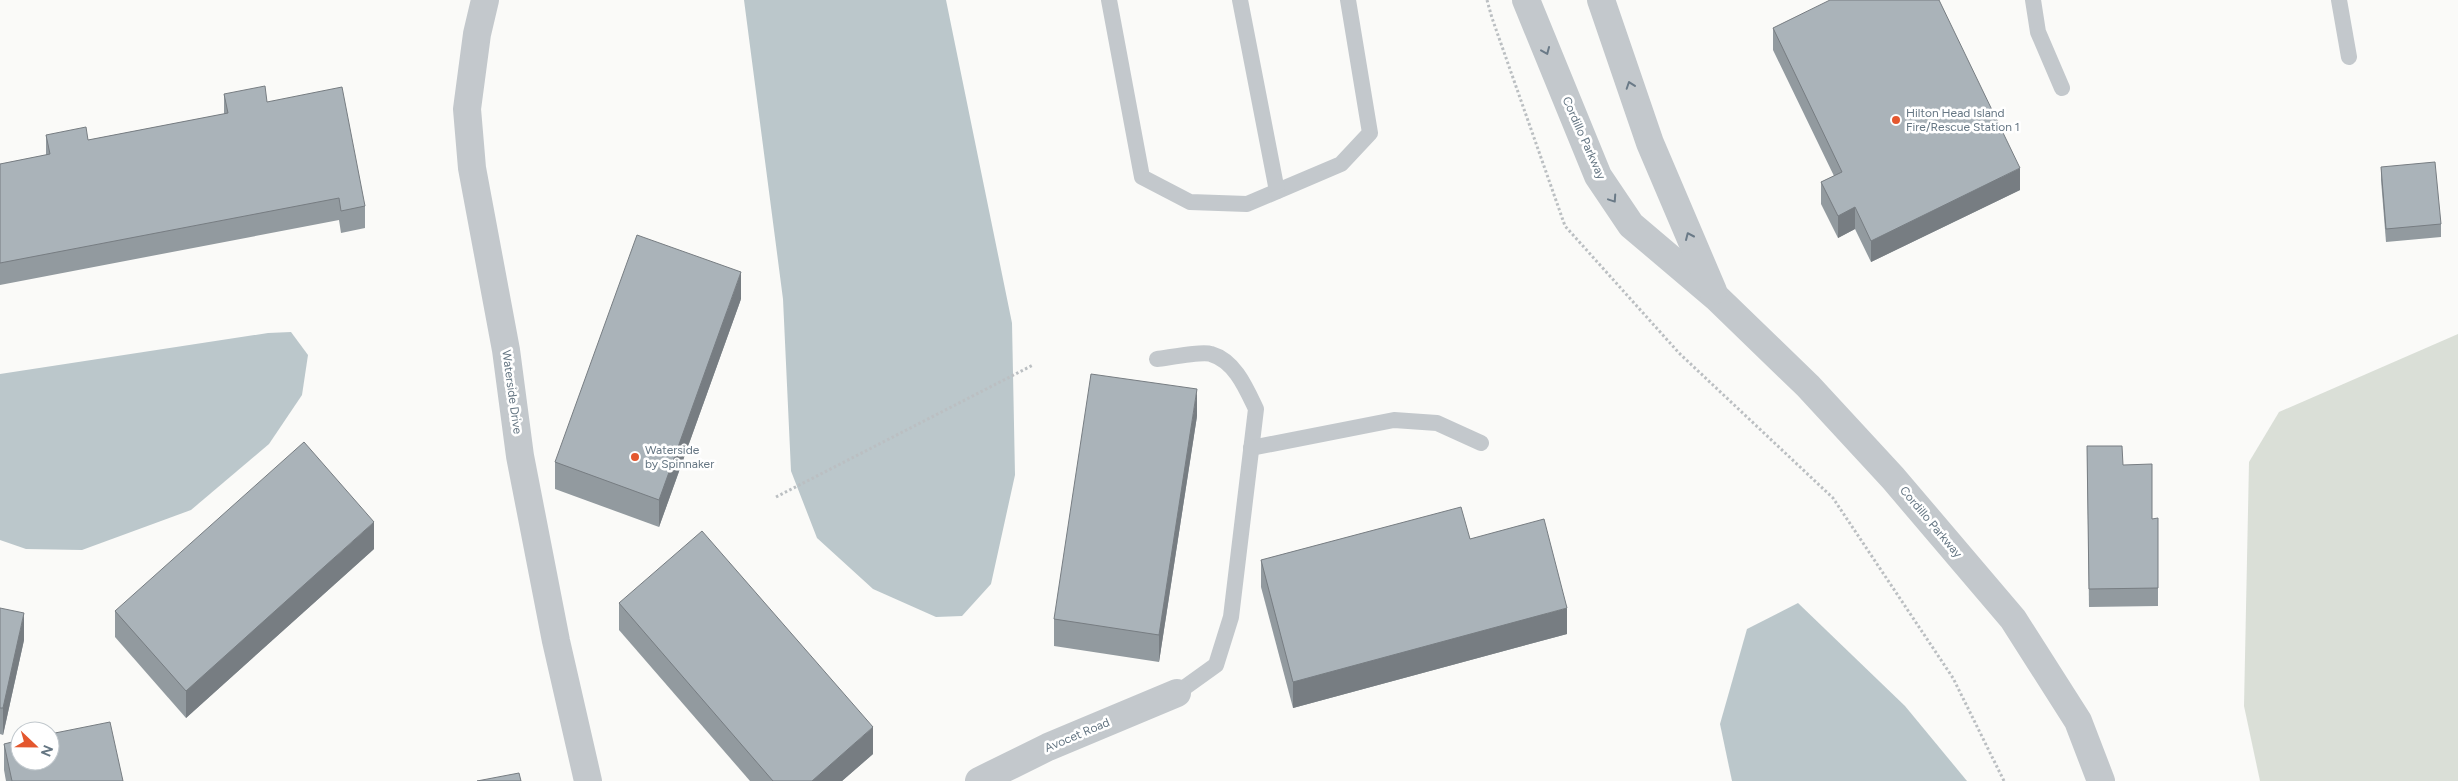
<svg xmlns="http://www.w3.org/2000/svg" width="2458" height="781" font-family="Figtree,sans-serif">
	<rect width="100%" height="100%" fill="#fafaf8"/>
	<polygon fill="#dadfd7" points="2458,334 2458,781 2260,781 2244,706 2249,462 2279,412"/>
	<g fill="#bbc7cb">
		<polygon points="744,0 946,0 1012,323 1015,475 991,584 962,616 936,617 873,589 817,538 791,471 783,299"/>
		<polygon points="291,332 308,355 302,395 269,444 191,510 82,550 26,549 0,540 0,374 268,333"/>
		<polygon points="1798,603 1905,706 1967,781 1732,781 1720,724 1747,629"/>
	</g>
	<g fill="none" stroke-linecap="round" stroke-linejoin="round">
		<g stroke="#bbbfc2" stroke-width="3" stroke-dasharray="2.5 2.5" stroke-linecap="butt">
			<polyline points="1487,0 1492,18 1565,226 1679,353 1833,498 1953,678 2004,781"/>
			<polyline points="776,497 1033,365"/>
		</g>
		<g stroke="#c3c8cc" stroke-width="16">
			<polyline points="1109,0 1142,177 1190,202 1247,204 1341,164 1370,133 1348,0"/>
			<polyline points="1240,0 1277,191"/>
			<polyline points="2033,0 2038,32 2062,88"/>
			<polyline points="2339,0 2349,57"/>
			<path d="M 1157,359 C 1167,358 1202,351 1211,354 C 1235,361 1246,388 1256,409 L 1231,617 L 1216,665 L 1177,693"/>
			<polyline points="1251,448 1394,420 1437,423 1481,443"/>
		</g>
		<g stroke="#c3c8cc" stroke-width="28">
			<polyline points="485,0 477,34 467,109 472,168 506,350 520,456 556,641 588,781"/>
			<polyline points="1526,0 1598,176 1631,225 1716,297 1808,386 1893,478 2013,619 2078,721 2101,781"/>
			<polyline points="1601,0 1650,143 1713,291"/>
			<polyline points="979,781 1048,747 1177,693"/>
		</g>
	</g>
	<g fill="#929a9f">
		<polygon points="1773,28 2020,190 1871,262 1855,229 1838,238 1821,204 1821,182 1834,176 1773,50"/>
		<polygon points="224,94 267,102 365,206 365,228 341,233 339,220 0,285 0,164 46,155 46,135 88,140 224,114"/>
		<polygon points="2381,167 2441,224 2441,237 2386,242 2381,180"/>
		<polygon points="741,299 659,527 555,489 555,462"/>
		<polygon points="1197,416 1159,662 1054,646 1054,619"/>
		<polygon points="2087,446 2123,465 2152,519 2158,588 2158,606 2089,607"/>
		<polygon points="1470,539 1567,634 1293,708 1261,587 1261,560"/>
		<polygon points="374,549 186,718 115,637 115,611"/>
		<polygon points="619,603 873,754 842,781 750,781 619,630"/>
		<polygon points="0,608 24,640 3,735 0,734"/>
		<polygon points="4,744 123,781 6,781 4,770"/>
	</g>
	<g fill="#777d82">
		<polygon points="2020,168 2020,190 1871,262 1871,241"/>
		<polygon points="1855,207 1855,229 1838,238 1838,216"/>
		<polygon points="741,272 741,299 659,527 659,500"/>
		<polygon points="1197,389 1197,416 1159,662 1159,635"/>
		<polygon points="374,522 374,549 186,718 186,691"/>
		<polygon points="1567,608 1567,634 1293,708 1293,682"/>
		<polygon points="24,613 24,640 3,735 3,708"/>
		<polygon points="873,727 873,754 842,781 812,781"/>
	</g>
	<g fill="#aab3b9" stroke="#777d82">
		<polygon points="1830,0 1939,0 2020,168 1871,241 1855,207 1838,216 1821,182 1842,172 1773,28"/>
		<polygon points="265,86 267,102 342,87 365,206 341,211 339,198 0,263 0,164 50,154 46,135 86,127 88,140 228,113 224,94"/>
		<polygon points="2435,162 2441,224 2386,229 2381,167"/>
		<polygon points="637,235 741,272 659,500 555,462"/>
		<polygon points="1091,374 1197,389 1159,635 1054,619"/>
		<polygon points="304,442 374,522 186,691 115,611"/>
		<polygon points="2087,446 2122,446 2123,465 2152,464 2152,519 2158,518 2158,588 2089,589"/>
		<polygon points="1461,507 1470,539 1544,519 1567,608 1293,682 1261,560"/>
		<polygon points="702,531 873,727 812,781 773,781 619,603"/>
		<polygon points="0,608 24,613 3,708 0,708"/>
		<polygon points="110,722 123,781 12,781 4,744 20,740 20,761 50,761 50,734"/>
		<polygon points="519,773 521,781 477,781"/>
	</g>
	<defs><path id="oneway-chevron" d="M-2-3.5L2.5 0L-2 3.5" fill="none" stroke-width="1.6" stroke-linecap="round" stroke-linejoin="round" transform="scale(1.25)"/></defs>
	<g stroke="#6a7a87">
		<use href="#oneway-chevron" transform="translate(1546 51) rotate(67)"/>
		<use href="#oneway-chevron" transform="translate(1630 85) rotate(-109)"/>
		<use href="#oneway-chevron" transform="translate(1613 199) rotate(56)"/>
		<use href="#oneway-chevron" transform="translate(1689 236) rotate(-114)"/>
	</g>
	<g fill="#e4572e" stroke="#fff" stroke-width="2">
		<circle cx="1896" cy="120" r="5"/>
		<circle cx="635" cy="457" r="5"/>
	</g>
	<g text-anchor="middle" stroke-width="5" stroke-linejoin="round" paint-order="stroke">
		<g font-size="12" fill="#657683" stroke="#fff" text-anchor="start">
			<text x="1906" y="117">Hilton Head Island<tspan x="1906" dy="14">Fire/Rescue Station 1</tspan></text>
			<text x="645" y="454">Waterside<tspan x="645" dy="14">by Spinnaker</tspan></text>
		</g>
		<g font-size="12" fill="#657683" stroke="#fff">
			<text transform="translate(1584 138) rotate(66)" y="4">Cordillo Parkway</text>
			<text transform="translate(512 392) rotate(82)" y="4">Waterside Drive</text>
			<text transform="translate(1931 522) rotate(50)" y="4">Cordillo Parkway</text>
			<text transform="translate(1077 735) rotate(-23)" y="4">Avocet Road</text>
		</g>
	</g>
	<g transform="translate(35 746) rotate(112)"><circle r="24" fill="#ffffff" stroke="#c1c8cd"/>
	<path d="M0-4L9 19L0 12L-9 19Z" fill="#e4572e"/>
	<text y="-8" font-size="14" font-weight="bold" text-anchor="middle" fill="#657683">N</text>
	</g>
</svg>
